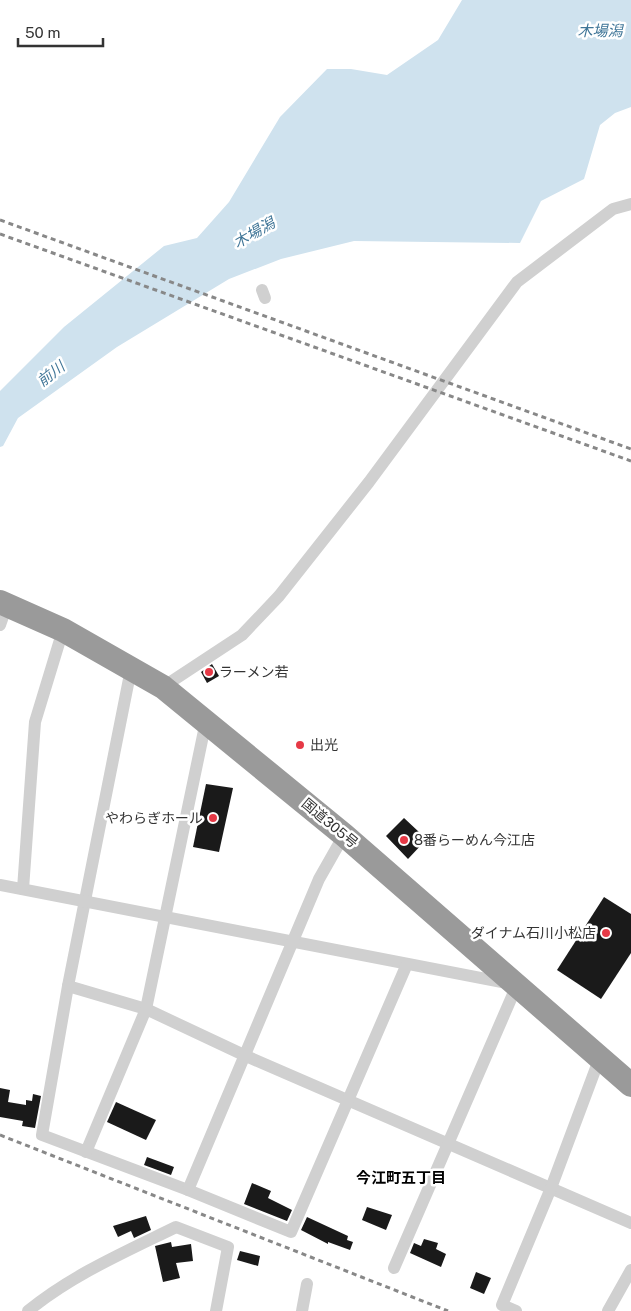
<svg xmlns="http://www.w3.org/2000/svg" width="631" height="1311" font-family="'Public Sans','Noto Sans JP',sans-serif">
	<rect width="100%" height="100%" fill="#fff"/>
	<polygon fill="#cfe2ee" points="462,0 631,0 631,107 615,113 600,125 584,179 541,201 520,243 354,241 281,259 229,279 117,347 18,418 3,446 0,447 0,391 64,327 164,246 197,238 229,202 280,117 327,69 351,69 387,75 438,40"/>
	<g fill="#1a1a1a">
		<polygon points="212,664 219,676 207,683 201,672"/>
		<polygon points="206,784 233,788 219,852 193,847"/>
		<polygon points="404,818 419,832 415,836 423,843 408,859 386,836"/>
		<polygon points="604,897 631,914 631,953 601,999 557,970"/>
		<polygon points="0,1088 10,1090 8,1102 26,1105 26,1100 32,1101 33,1094 41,1096 35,1128 22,1126 23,1121 0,1117"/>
		<polygon points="116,1102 156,1120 146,1140 107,1122"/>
		<polygon points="147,1157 174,1167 171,1175 144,1165"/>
		<polygon points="252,1183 271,1191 268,1198 292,1210 287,1221 244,1204"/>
		<polygon points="367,1207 392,1215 386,1230 362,1220"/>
		<polygon points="146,1216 151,1230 134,1238 131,1231 118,1237 113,1226"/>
		<polygon points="307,1217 348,1236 347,1240 353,1242 350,1250 328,1242 328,1244 301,1230"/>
		<polygon points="424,1239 438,1243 436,1249 446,1254 441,1267 410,1253 414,1243 421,1246"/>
		<polygon points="171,1242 172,1247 191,1244 193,1261 176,1263 180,1278 163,1282 155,1246"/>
		<polygon points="240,1251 260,1256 258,1266 237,1260"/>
		<polygon points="476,1272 491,1278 484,1294 470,1288"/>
	</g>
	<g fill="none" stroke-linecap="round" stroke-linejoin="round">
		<g stroke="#d0d0d0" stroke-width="12">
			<polyline points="262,290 265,298"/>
			<polyline points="0,625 7,605"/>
			<polyline points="131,669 68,986 146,1009 246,1056 631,1223"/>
			<polyline points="163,687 242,635 279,596 369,482 517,282 613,209 631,204"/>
			<polyline points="0,885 517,985 394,1268"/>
			<polyline points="23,889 35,722 63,630"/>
			<polyline points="68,986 42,1135 188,1190 291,1232 407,964"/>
			<polyline points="86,1152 146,1009 206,721"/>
			<polyline points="188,1190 319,879 344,835"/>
			<path d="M 28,1311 C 72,1275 125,1252 176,1227 L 228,1247 L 216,1311"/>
			<polyline points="302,1311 307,1284"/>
			<polyline points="516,1311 502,1305 551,1188 600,1057"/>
			<polyline points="608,1311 631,1270"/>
		</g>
		<polyline stroke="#9a9a9a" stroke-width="24" points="0,602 63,630 163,687 344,835 631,1085"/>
		<g stroke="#888" stroke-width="3" stroke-dasharray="5 4" stroke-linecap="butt">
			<polyline points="0,220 631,449"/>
			<polyline points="0,234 631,461"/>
			<polyline points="0,1135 448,1311"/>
		</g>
	</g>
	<g fill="#e63946" stroke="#fff" stroke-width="2">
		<circle cx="209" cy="672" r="5"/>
		<circle cx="300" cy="745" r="5"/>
		<circle cx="213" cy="818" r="5"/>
		<circle cx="404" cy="840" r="5"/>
		<circle cx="606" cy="933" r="5"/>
	</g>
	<g text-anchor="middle" stroke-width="5" stroke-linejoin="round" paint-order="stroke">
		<g font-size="14" fill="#333" stroke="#fff" text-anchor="start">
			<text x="219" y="677">ラーメン若</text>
			<text x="310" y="750">出光</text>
			<text x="203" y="823" text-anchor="end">やわらぎホール</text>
			<text x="414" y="845">8番らーめん今江店</text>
			<text x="596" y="938" text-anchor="end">ダイナム石川小松店</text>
		</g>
		<g font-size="14" fill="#333" stroke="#fff">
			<text transform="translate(330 823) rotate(40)" y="5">国道305号</text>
		</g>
		<g font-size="15" font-style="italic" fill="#3f7597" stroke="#fff">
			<text x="600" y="36">木場潟</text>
			<text transform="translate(254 233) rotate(-30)" y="5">木場潟</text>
			<text transform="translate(51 374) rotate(-38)" y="5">前川</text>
		</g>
		<g font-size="15" font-weight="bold" fill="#000" stroke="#fff">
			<text x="401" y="1183">今江町五丁目</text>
		</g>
	</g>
	<path d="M18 38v8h85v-8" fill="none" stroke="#333333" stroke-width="2.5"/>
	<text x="25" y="38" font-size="15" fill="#333333" stroke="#ffffff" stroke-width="4" paint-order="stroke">50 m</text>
</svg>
